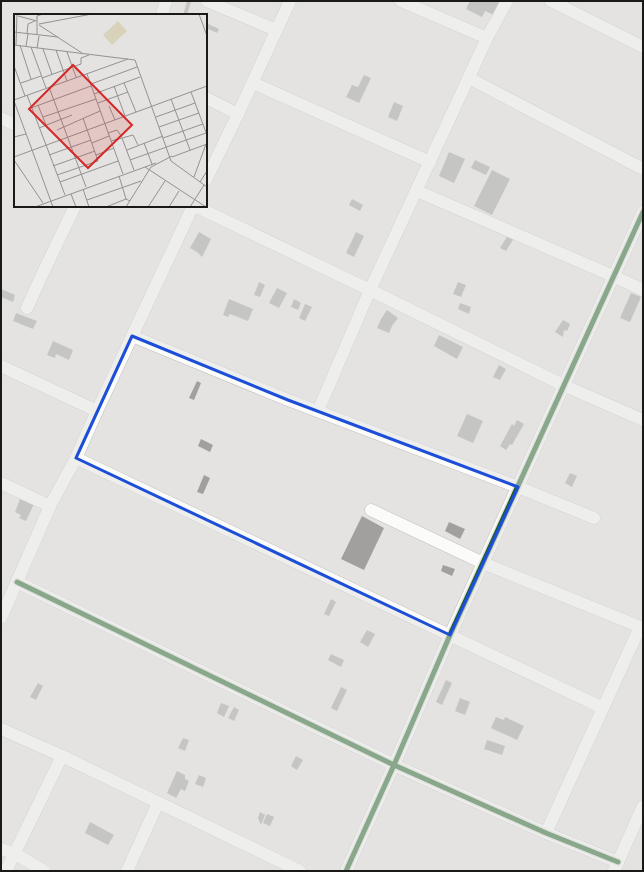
<svg xmlns="http://www.w3.org/2000/svg" width="644" height="872" font-family="'Fira Sans',sans-serif">
	<rect width="100%" height="100%" fill="#e4e3e1"/>
	<g fill="#a1a09e">
		<polygon points="187,1 191,2 187,15 183,15"/>
		<polygon points="470,1 503,1 496,16 485,11 482,17 466,9"/>
		<polygon points="206,23 219,29 217,33 206,28"/>
		<polygon points="364,75 371,78 359,103 346,97 352,85 358,87"/>
		<polygon points="394,102 403,106 397,121 388,117"/>
		<polygon points="449,152 465,159 454,183 439,176"/>
		<polygon points="475,160 490,167 486,175 471,168"/>
		<polygon points="492,170 510,179 492,215 474,206"/>
		<polygon points="352,199 363,205 360,211 349,205"/>
		<polygon points="199,232 211,239 202,257 197,252 190,248"/>
		<polygon points="356,232 364,236 354,257 346,253"/>
		<polygon points="508,235 514,238 506,251 500,248"/>
		<polygon points="259,282 265,285 260,297 254,295"/>
		<polygon points="458,282 466,285 461,297 453,294"/>
		<polygon points="277,288 287,293 279,308 269,303"/>
		<polygon points="1,289 15,295 13,302 1,297"/>
		<polygon points="631,293 641,297 630,322 620,318"/>
		<polygon points="229,299 253,309 248,321 230,314 228,317 223,315"/>
		<polygon points="294,299 301,303 298,310 291,307"/>
		<polygon points="460,303 471,307 469,314 458,309"/>
		<polygon points="305,304 312,307 305,321 299,318"/>
		<polygon points="387,310 398,318 392,326 389,333 377,328 381,319"/>
		<polygon points="16,313 37,321 33,329 13,321"/>
		<polygon points="563,320 570,324 567,331 564,330 563,337 555,332"/>
		<polygon points="439,335 463,347 457,359 434,346"/>
		<polygon points="53,341 73,350 69,360 56,354 55,358 47,355"/>
		<polygon points="499,365 506,369 500,380 493,377"/>
		<polygon points="197,381 201,383 194,400 189,398"/>
		<polygon points="467,414 483,421 473,443 457,436"/>
		<polygon points="517,420 524,424 512,445 510,444 506,450 500,446 512,424 514,426"/>
		<polygon points="201,439 213,445 210,452 198,446"/>
		<polygon points="570,473 577,476 572,487 565,483"/>
		<polygon points="204,475 210,478 203,494 197,492"/>
		<polygon points="20,499 34,504 26,521 19,518 21,515 15,512"/>
		<polygon points="362,516 384,528 364,570 341,559"/>
		<polygon points="449,522 465,529 460,539 445,531"/>
		<polygon points="443,565 455,569 452,576 441,571"/>
		<polygon points="331,599 336,602 329,616 324,614"/>
		<polygon points="367,630 375,634 368,647 360,642"/>
		<polygon points="331,654 344,660 341,667 328,660"/>
		<polygon points="446,680 452,683 442,705 436,702"/>
		<polygon points="38,683 43,686 36,700 30,697"/>
		<polygon points="341,687 347,690 337,711 331,708"/>
		<polygon points="460,698 470,702 465,715 455,711"/>
		<polygon points="221,703 229,706 224,717 217,713"/>
		<polygon points="234,707 239,710 234,721 228,718"/>
		<polygon points="496,717 504,720 505,717 524,726 517,740 491,728"/>
		<polygon points="183,738 189,740 185,751 178,748"/>
		<polygon points="487,740 505,746 502,755 484,749"/>
		<polygon points="296,756 303,760 297,770 291,766"/>
		<polygon points="177,771 185,775 185,779 189,781 185,791 181,789 176,798 167,793"/>
		<polygon points="199,775 206,778 203,787 195,784"/>
		<polygon points="260,812 265,815 261,825 258,818"/>
		<polygon points="267,814 274,817 270,826 263,823"/>
		<polygon points="90,822 114,835 108,845 85,833"/>
	</g>
	<g fill="none" stroke-linecap="round" stroke-linejoin="round">
		<defs>
			<g id="minor">
				<polyline points="207,1 276,30"/>
				<polyline points="401,1 487,38"/>
				<polyline points="551,1 643,47"/>
				<polyline points="162,15 166,1"/>
				<polyline points="469,78 643,169"/>
				<polyline points="253,83 430,162"/>
				<polyline points="206,98 238,114"/>
				<polyline points="1,118 15,125"/>
				<polyline points="206,180 238,114 290,1"/>
				<polyline points="417,191 613,276 643,290"/>
				<polyline points="195,206 370,290 563,385 643,420"/>
				<polyline points="27,308 41,277 75,206"/>
				<polyline points="132,336 288,400 518,487 594,518"/>
				<polyline points="1,366 97,411"/>
				<polyline points="318,411 370,290 487,38 507,1"/>
				<polyline points="76,458 603,708"/>
				<polyline points="1,483 50,506"/>
				<polyline points="371,510 483,563 643,628"/>
				<polyline points="17,582 394,765 546,833 618,862"/>
				<polyline points="1,618 50,506 76,458 97,411 193,206"/>
				<polyline points="1,729 62,756 300,871"/>
				<polyline points="546,833 640,627"/>
				<polyline points="1,849 14,853 44,871"/>
				<polyline points="6,871 62,756"/>
				<polyline points="127,871 158,803"/>
				<polyline points="346,871 394,765 450,635 643,212"/>
				<polyline points="614,871 643,806"/>
			</g>
		</defs>
		<use href="#minor" stroke="#c0c0be" stroke-width="13"/>
		<use href="#minor" stroke="#fbfbfa" stroke-width="12"/>
		<defs>
			<g id="cycleway">
				<polyline points="17,582 394,765 546,833 618,862"/>
				<polyline points="346,871 394,765 450,635 643,212"/>
			</g>
		</defs>
		<use href="#cycleway" stroke="#e5e4e0" stroke-width="8"/>
		<use href="#cycleway" stroke="#1b5e20" stroke-width="5"/>
	</g>
	<path d="M0 0H644V872H0ZM 132,336 L 288,400 L 518,487 L 450,635 L 76,458 Z" fill="#e4e3e1" fill-opacity=".55" fill-rule="evenodd"/>
	<path fill="none" stroke="#1d4ed8" stroke-width="3" stroke-linejoin="round" d="M 132,336 L 288,400 L 518,487 L 450,635 L 76,458 Z"/>
	<g transform="translate(14 14)">
		<rect width="193" height="193" fill="#e4e3e1"/>
		<path d="M 104,7 L 113,17 L 98,31 L 89,21 Z" fill="#d7d2b9"/>
		<path fill="none" stroke="#939290" stroke-width="1" d="M 185,0 L 193,22M 4,2 L 23,7M 25,10 L 78,0M 25,11 L 68,39M 0,18 L 44,23M 13,20 L 14,10 L 21,7M 23,21 L 23,2 L 29,0M 0,31 L 121,46 L 157,147 L 193,173M 2,31 L 3,0M 6,31 L 17,65M 12,32 L 14,20M 17,33 L 32,74M 23,34 L 25,22M 29,35 L 38,60M 42,36 L 53,67M 53,38 L 62,63M 0,52 L 11,82M 73,60 L 109,160M 28,64 L 67,50 L 67,44 L 75,41M 7,69 L 27,62M 110,69 L 122,98M 77,70 L 123,53M 100,72 L 111,102M 35,73 L 72,173M 177,78 L 193,121M 80,80 L 126,63M 13,81 L 51,181M 157,85 L 176,136M 0,86 L 114,45M 0,87 L 39,193M 84,89 L 114,78M 24,91 L 32,111M 95,92 L 101,106M 17,94 L 77,72M 29,103 L 82,85M 142,103 L 181,89M 145,113 L 185,99M 25,114 L 58,101M 43,116 L 86,97M 94,119 L 103,116 L 108,123M 0,123 L 12,120M 108,124 L 120,156M 149,124 L 189,110M 97,127 L 119,121 L 124,131M 78,129 L 95,122M 130,129 L 138,150M 113,136 L 149,122M 35,141 L 77,126M 82,141 L 100,134M 0,143 L 193,72M 158,143 L 193,130M 0,146 L 29,189M 116,146 L 192,119M 39,152 L 81,137M 131,153 L 192,193M 43,161 L 84,147 L 69,104M 105,162 L 112,185 L 116,187M 180,163 L 192,130M 46,168 L 104,147M 186,168 L 193,157M 69,175 L 75,193M 57,180 L 62,193M 73,186 L 127,167M 21,193 L 142,149M 92,193 L 112,185M 112,193 L 137,153 L 158,142M 134,193 L 151,167M 155,193 L 165,177M 176,193 L 190,171"/>
		<path fill="#d62828" fill-opacity="0.15" stroke="#d62828" stroke-width="2" d="M 59,51 L 118,111 L 74,154 L 15,95 Z"/>
		<rect width="193" height="193" fill="none" stroke="#191917" stroke-width="2"/>
	</g>
	<rect width="644" height="872" fill="none" stroke="#191917" stroke-width="4"/>
</svg>
